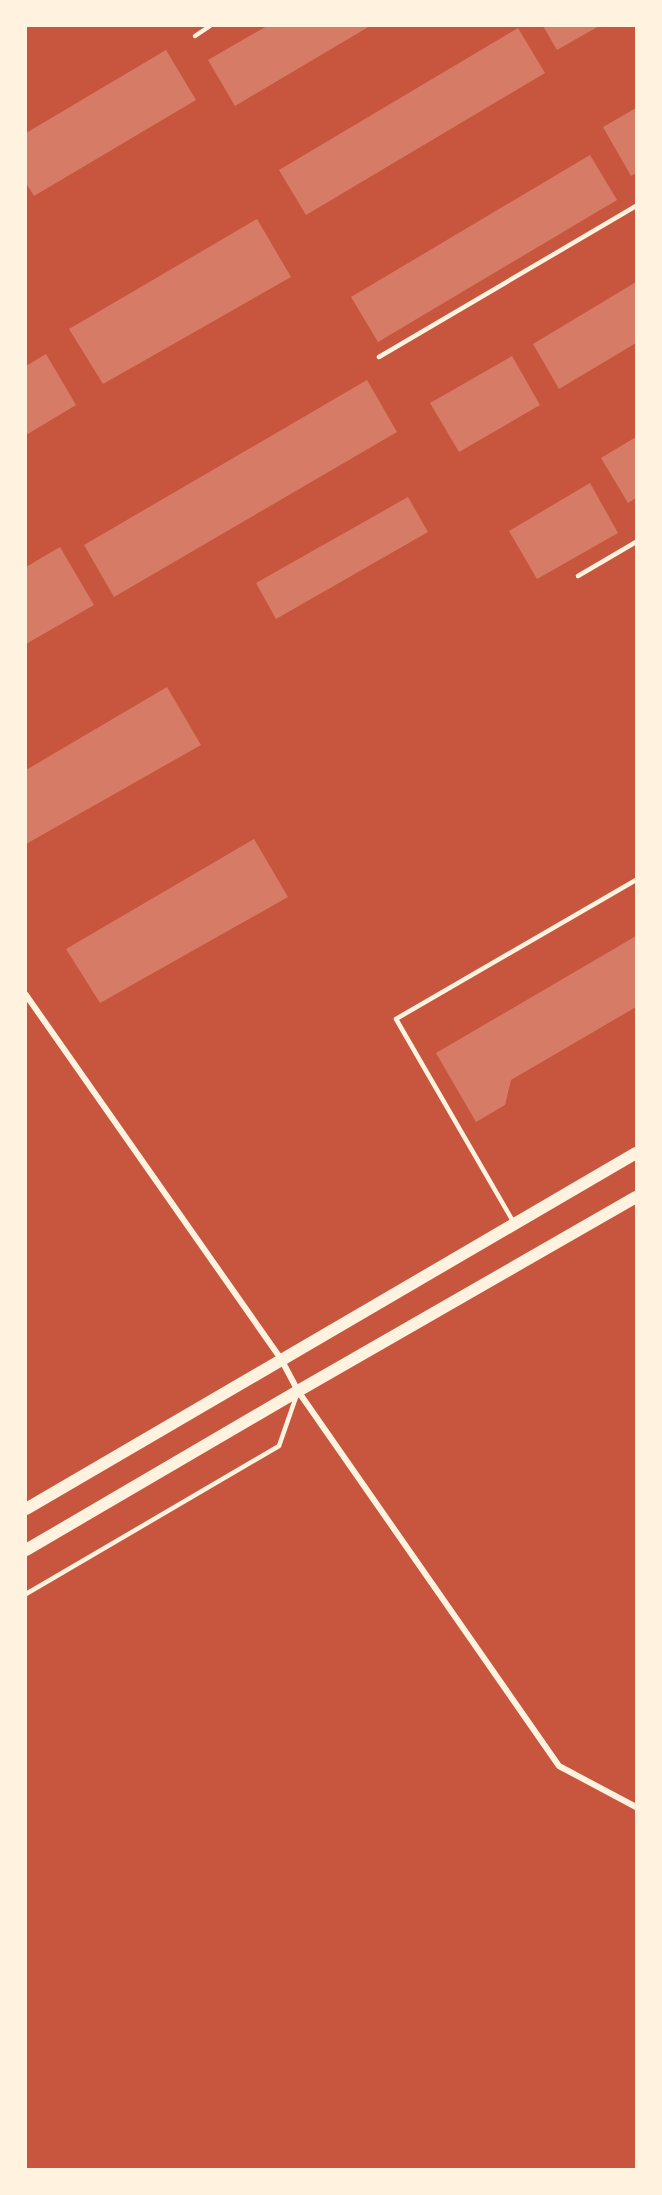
<svg xmlns="http://www.w3.org/2000/svg" width="662" height="2195" font-family="'Asap Condensed',sans-serif">
	<rect width="100%" height="100%" fill="#c8553d"/>
	<g fill="#d67c66">
		<polygon points="267,26 370,26 235,106 208,60"/>
		<polygon points="543,26 599,26 557,50"/>
		<polygon points="518,28 545,73 306,215 279,170"/>
		<polygon points="166,50 196,100 34,196 26,183 26,133"/>
		<polygon points="636,108 636,173 631,176 603,127"/>
		<polygon points="590,155 617,200 378,342 351,297"/>
		<polygon points="257,219 291,277 103,384 69,329"/>
		<polygon points="636,282 636,343 559,389 533,344"/>
		<polygon points="46,354 76,405 26,435 26,366"/>
		<polygon points="512,356 540,405 459,452 430,403"/>
		<polygon points="367,380 397,432 114,597 84,545"/>
		<polygon points="636,437 636,498 628,503 601,458"/>
		<polygon points="590,483 618,533 537,579 509,531"/>
		<polygon points="408,497 428,532 276,619 256,583"/>
		<polygon points="60,547 94,605 26,644 26,567"/>
		<polygon points="167,687 201,745 26,844 26,770"/>
		<polygon points="254,839 288,897 100,1003 66,949"/>
		<polygon points="636,936 636,1007 511,1080 505,1105 476,1122 436,1053"/>
	</g>
	<g fill="none" stroke-linecap="round" stroke-linejoin="round">
		<g stroke="#fff3e0" stroke-width="4.5">
			<polyline points="195,36 210,26"/>
			<polyline points="379,357 636,206"/>
			<polyline points="578,576 636,542"/>
			<polyline points="514,1223 396,1019 636,880"/>
			<polyline points="26,1594 279,1446 296,1397"/>
		</g>
		<polyline stroke="#fff3e0" stroke-width="6" points="26,995 281,1359 298,1391 559,1766 636,1807"/>
		<g stroke="#fff3e0" stroke-width="12">
			<polyline points="26,1509 636,1153"/>
			<polyline points="26,1550 298,1391 636,1197"/>
		</g>
	</g>
	<rect width="662" height="2195" fill="none" stroke="#fff3e0" stroke-width="54"/>
</svg>
